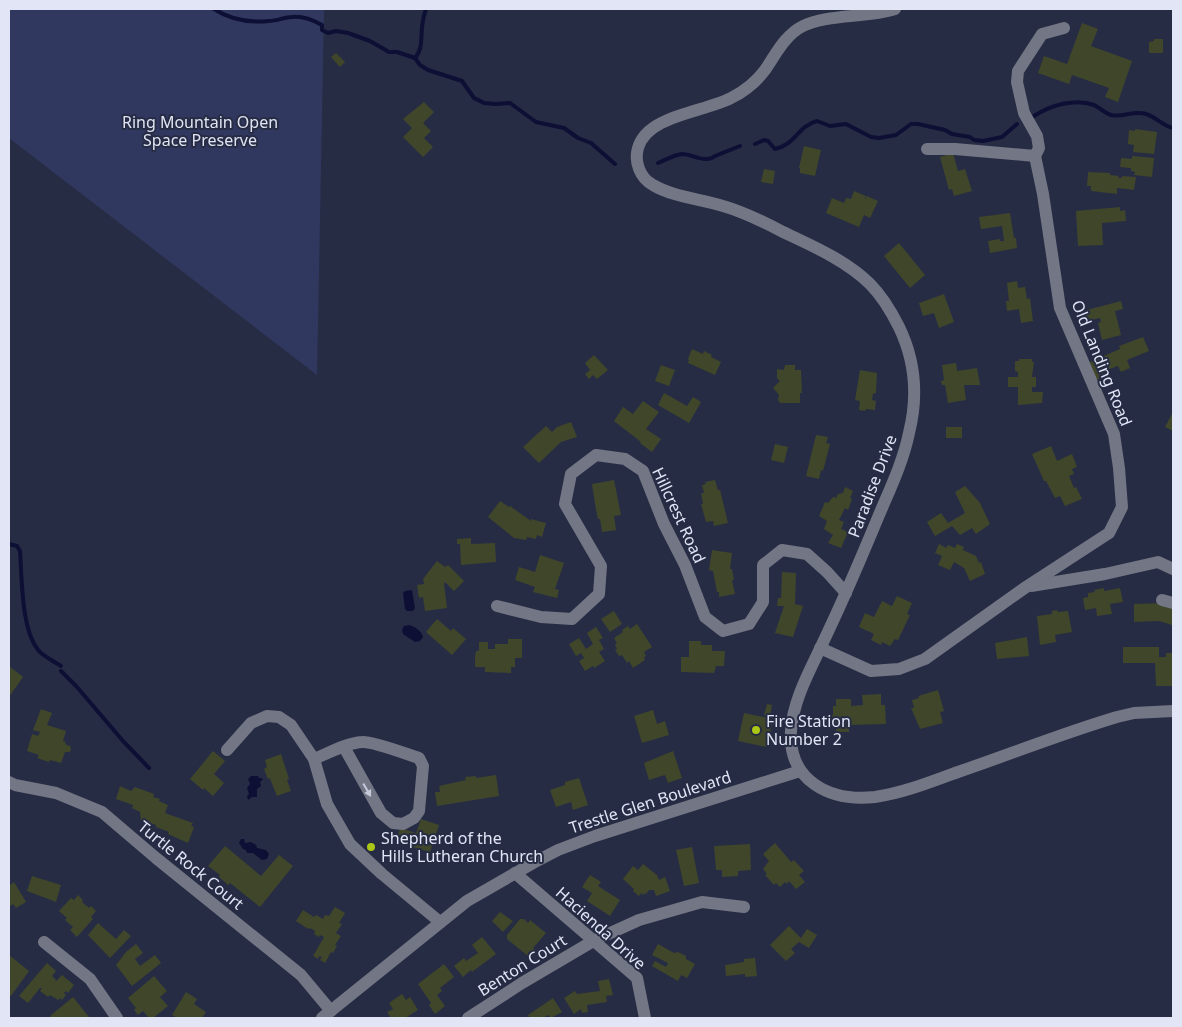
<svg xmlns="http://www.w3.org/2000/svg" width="1182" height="1027" font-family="'Noto Sans',sans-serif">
	<rect width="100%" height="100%" fill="#272c45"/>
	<polygon fill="#313860" points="9,9 324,9 317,375 9,138"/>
	<g fill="#0d0f34">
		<polygon points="412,590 415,608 413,611 407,611 405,609 403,593 405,591"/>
		<path d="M 409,625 C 415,627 421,630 423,637 L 420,641 L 415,642 L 403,634 L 402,630 L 404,626 Z"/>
		<polygon points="251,776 258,776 259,778 261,778 263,779 260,782 261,786 257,789 257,797 252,797 248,800 247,796 249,794 247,788 250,784 248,779"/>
		<polygon points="241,839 244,839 245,843 251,842 256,845 257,848 266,850 269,854 267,859 262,860 253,853 247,853 246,850 243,849 239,843"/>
	</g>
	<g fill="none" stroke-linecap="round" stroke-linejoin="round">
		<g stroke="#0d0f34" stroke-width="4">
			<path d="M 214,9 C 231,20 249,23 269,21 C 277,21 285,17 292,17 C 302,16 313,20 322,25 L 322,30 L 328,33 L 336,31 L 348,33 L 370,41 L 389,52 L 397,52 L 415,58 L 420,65 L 428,70 L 462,81 L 474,98 L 484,103 L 495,104 L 510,103 L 536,122 L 564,128 L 578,138 L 591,143 L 615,164"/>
			<path d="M 415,58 C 424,48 420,34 423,21 C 423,17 425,13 426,9"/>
			<path d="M 1034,116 C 1051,105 1075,98 1094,105 C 1100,108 1105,113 1111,115 C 1123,118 1133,110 1146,114 C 1156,117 1163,126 1173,128"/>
			<path d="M 755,144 L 764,140 L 768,141 L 775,149 C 795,145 798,126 817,121 L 830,126 L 846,124 L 871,137 L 879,138 L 896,135 L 911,124 L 918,124 L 945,130 L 952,134 L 970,137 L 974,140 L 983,141 L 1002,137 L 1017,124"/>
			<path d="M 658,163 C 665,160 674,155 682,154 C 693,154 705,164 715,156 L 740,146"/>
			<path d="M 9,544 L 17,546 L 20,551 C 22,578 21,635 41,653 C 47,658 55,662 61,666"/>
			<polyline points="61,671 77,687 123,741 149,768"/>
		</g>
	</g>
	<g fill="#3f4629">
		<polygon points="1082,23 1098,29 1091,46 1132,61 1118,102 1105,97 1109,88 1072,75 1069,84 1038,73 1044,56 1067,64"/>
		<polygon points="1154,39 1163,39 1163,53 1149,53 1149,42 1154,41"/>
		<polygon points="336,53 345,62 340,67 331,57"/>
		<polygon points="424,102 434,112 423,123 431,131 424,138 433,147 423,157 403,137 412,128 403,119"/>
		<polygon points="1135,129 1157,132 1154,154 1133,152 1134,145 1128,144 1129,130 1135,131"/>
		<polygon points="804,146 821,150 815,176 800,173 800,168 799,168"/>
		<polygon points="953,153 958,171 965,169 972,191 954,196 952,189 949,190 940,157"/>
		<polygon points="1132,156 1154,158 1152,177 1134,175 1135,172 1131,171 1131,168 1120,167 1121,158 1132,159"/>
		<polygon points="764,169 775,171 773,184 761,182"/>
		<polygon points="1088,172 1110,173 1110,175 1119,176 1118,178 1122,178 1122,176 1136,177 1134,190 1117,188 1117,194 1091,191 1091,186 1087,186"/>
		<polygon points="854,191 866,196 865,200 867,196 878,201 870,218 864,215 859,227 826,213 832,198 844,203 846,198 851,199"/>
		<polygon points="1120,207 1120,211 1125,210 1126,221 1102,223 1103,245 1078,246 1076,211"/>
		<polygon points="1010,213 1014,238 1016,238 1017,248 990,253 988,241 1000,239 1000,241 1004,241 1002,226 981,229 979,217"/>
		<polygon points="899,243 925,275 910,288 884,256"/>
		<polygon points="1017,281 1018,288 1025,287 1027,299 1030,298 1033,321 1021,323 1019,309 1007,311 1006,301 1009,301 1007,283"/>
		<polygon points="944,294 954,322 939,328 934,313 923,316 919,303"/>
		<polygon points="1121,301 1123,309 1115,311 1121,335 1102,340 1098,323 1101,322 1100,318 1086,321 1083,311"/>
		<polygon points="1143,337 1149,351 1127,360 1130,368 1121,372 1118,366 1107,370 1109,375 1096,380 1088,363 1120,349 1119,346"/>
		<polygon points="692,349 703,354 704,351 712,355 711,357 721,362 715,375 688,363 689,360 688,359"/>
		<polygon points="594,355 608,370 597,379 593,375 589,379 585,374 590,370 585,363"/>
		<polygon points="1019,359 1032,359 1032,362 1034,362 1032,377 1036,377 1036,387 1032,387 1032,392 1043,392 1042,403 1018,405 1018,387 1008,387 1008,377 1018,377 1018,372 1015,371 1015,361 1019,361"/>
		<polygon points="956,363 957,371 977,368 980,385 964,385 966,400 948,403 945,385 942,385 941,381 944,380 942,365"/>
		<polygon points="661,365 675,370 669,386 655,381"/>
		<polygon points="785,365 795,365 795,370 801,370 802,393 800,393 800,403 780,403 778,400 779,395 773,388 780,381 777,378 777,369 784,370"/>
		<polygon points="860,370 877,373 876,393 873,394 872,400 876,401 875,410 866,409 865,411 859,410 860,401 855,400"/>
		<polygon points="664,393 687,406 693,397 701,402 689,423 658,405"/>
		<polygon points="643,401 659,412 646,429 661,439 652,452 640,443 641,442 614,421 623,407 633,414"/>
		<polygon points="1173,412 1173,431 1165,427"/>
		<polygon points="571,422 577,437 561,442 539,463 523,447 546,426 552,432 557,427"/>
		<rect x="946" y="427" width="16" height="11"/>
		<polygon points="816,435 828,437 826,443 830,444 823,471 821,470 819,479 806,476"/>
		<polygon points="775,444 788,447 784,463 771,460"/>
		<polygon points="1051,446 1057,461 1072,454 1077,467 1072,469 1074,474 1069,476 1074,488 1076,487 1082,499 1065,506 1060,496 1055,498 1046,481 1044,481 1032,454"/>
		<polygon points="614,480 621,515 614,516 616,530 602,532 600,519 598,519 596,510 592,484"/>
		<polygon points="715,480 718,490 720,490 728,523 714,526 713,521 706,522 701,504 703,504 701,493 704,493 702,485 706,484 705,482"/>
		<polygon points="965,486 980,503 990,524 976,534 972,528 960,535 952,526 935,536 927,522 941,513 948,523 965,513 955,492"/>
		<polygon points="845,487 853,491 850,498 852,499 848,510 845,508 839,520 844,522 841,529 848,532 841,548 828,543 833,535 824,529 827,521 819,516 825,502 828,503 833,497 836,498 838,494 843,493"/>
		<polygon points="500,501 509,507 510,506 531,521 531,519 546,523 542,537 537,535 536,539 527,537 526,540 514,538 488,517"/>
		<polygon points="471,538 471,544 495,543 496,562 461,565 460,544 457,544 457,539"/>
		<polygon points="939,544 946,548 948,545 955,548 957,544 964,547 963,550 976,556 979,563 981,562 985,574 970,581 964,568 954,562 950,570 938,565 942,556 935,553"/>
		<polygon points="712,550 732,553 730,569 732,569 734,580 732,580 735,594 719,597 719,592 717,592 713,571 709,570"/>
		<polygon points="540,555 564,563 555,589 559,590 557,598 533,592 535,587 515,580 519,567 535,572"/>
		<polygon points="437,561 445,567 448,565 464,581 454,591 445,582 444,584 447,608 425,611 423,597 419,598 417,585 424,584 423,579"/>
		<polygon points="782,572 796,573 795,604 803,606 793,637 775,633 784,606 777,606 778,598 781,598"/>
		<polygon points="1104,588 1104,591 1120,588 1123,602 1110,604 1112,614 1097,616 1096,608 1085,610 1083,598 1088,597 1088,593 1095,592 1094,590"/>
		<polygon points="897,596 912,603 907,614 910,615 898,640 895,639 890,646 882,642 881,645 871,640 874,634 859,627 865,613 874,617 882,601 892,606"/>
		<polygon points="1165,603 1173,606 1172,625 1159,621 1134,622 1134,604"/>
		<polygon points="1057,610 1058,612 1068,611 1072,632 1055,635 1056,642 1040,645 1037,616 1052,614 1052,611"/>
		<polygon points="614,611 622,624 610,632 601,619"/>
		<polygon points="437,619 451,631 453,628 466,639 452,655 426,632"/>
		<polygon points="637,624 652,647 644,652 646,656 644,657 645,660 633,668 629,661 627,663 622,655 619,656 615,650 617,649 615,645 617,643 614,638 623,632 622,630 628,626 630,629"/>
		<polygon points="596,627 603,638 599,640 604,649 599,652 605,661 594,668 593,666 585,671 579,661 584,658 581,653 576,656 569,644 579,638 586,649 593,644 587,633"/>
		<polygon points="1027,637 1029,656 997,659 995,643"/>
		<polygon points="508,639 522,639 522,658 515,658 515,667 511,667 511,673 485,672 485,667 475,667 475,657 476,651 479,651 479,642 488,642 488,649 495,649 495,644 508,644"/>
		<polygon points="689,641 701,641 701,645 712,645 712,651 725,651 724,666 716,666 714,673 681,672 681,657 689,657"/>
		<polygon points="1123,647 1159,647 1159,657 1166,657 1166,653 1172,653 1172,686 1156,686 1155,663 1123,663"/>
		<polygon points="9,666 23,677 9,697"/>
		<polygon points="938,690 944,711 940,712 943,723 920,729 911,708 914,708 912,700 919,698 918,696"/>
		<polygon points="881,694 881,705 885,705 886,724 849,725 849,732 836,732 836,728 830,728 829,716 833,715 833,706 836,706 836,699 851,699 851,706 863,705 862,695"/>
		<polygon points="767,704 772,705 770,716 764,715"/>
		<polygon points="41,709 52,713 47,725 66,731 63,741 66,742 65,744 70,746 71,749 70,752 65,752 61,763 50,760 49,762 37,758 39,755 27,751 32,734 38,736 40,732 33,730"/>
		<polygon points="653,710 657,724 665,721 669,735 642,743 634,716"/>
		<polygon points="744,713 773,719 767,747 738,741"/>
		<polygon points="213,751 225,761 214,774 224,783 213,796 204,788 203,790 190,779"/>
		<polygon points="673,751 682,778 668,783 665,775 649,780 644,763"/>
		<polygon points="281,754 289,779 287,780 291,791 277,796 270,779 271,778 268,779 264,769 267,767 265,760"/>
		<polygon points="496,775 499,796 437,806 435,792 440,792 439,786 466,780 465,777 476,776 476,778"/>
		<polygon points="579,778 588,805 573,810 571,802 556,807 550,790 565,785 565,782"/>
		<polygon points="120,786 131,791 135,787 154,794 153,797 160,799 159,801 168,805 165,813 193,823 191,826 194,827 188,843 168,834 169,832 156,827 156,825 141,820 140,812 132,808 133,805 116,799"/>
		<polygon points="421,819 439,825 430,852 396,842 400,828 416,833"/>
		<polygon points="775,843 791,862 794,860 804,871 799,875 805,882 796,889 789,881 787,884 785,882 780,887 776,883 774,885 765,875 767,874 763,869 769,861 763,854"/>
		<polygon points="750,844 751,870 738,871 738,876 722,877 722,870 716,870 714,846"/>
		<polygon points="225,846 261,876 279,855 293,866 260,907 230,883 228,885 219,877 220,875 208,866"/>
		<polygon points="692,847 699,883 684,886 676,850"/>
		<polygon points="643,864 657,875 659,880 665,877 670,891 656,896 654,890 649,890 646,894 645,893 643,895 641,893 639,896 633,891 634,889 623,879 633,866 638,870"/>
		<polygon points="590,875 601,882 598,886 620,900 610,916 587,901 592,893 582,887"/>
		<polygon points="32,876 61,885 56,902 27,891"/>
		<polygon points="14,882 26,902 16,908 13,904 9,907 9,886"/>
		<polygon points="78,895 83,900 82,902 89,908 91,906 96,911 91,917 93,919 77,937 70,930 73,927 65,920 67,918 59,911 71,898 74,900"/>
		<polygon points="335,907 345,913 339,923 342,924 336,933 341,936 335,945 337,946 333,953 331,952 325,963 320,960 322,957 319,956 318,959 313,956 324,937 320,935 319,937 314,934 315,931 310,928 309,929 305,927 296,921 303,910 314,917 316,915 323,919 325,915 329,916"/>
		<polygon points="500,912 513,921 503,932 492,921"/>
		<polygon points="520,919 524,919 528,923 530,920 546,933 533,948 535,950 529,957 507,939 507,935"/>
		<polygon points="98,923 116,939 124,930 131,936 110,958 88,935"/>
		<polygon points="789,926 801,938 807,929 817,935 809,948 799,942 791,949 795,953 786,961 770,945"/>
		<polygon points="482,937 496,954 472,972 471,970 463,977 454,966 464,958 466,961 478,953 472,945"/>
		<polygon points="136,944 143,953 135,959 140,966 155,955 161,963 132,986 116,965 126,952"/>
		<polygon points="658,944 674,953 678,952 686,956 686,959 695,964 687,978 681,975 678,981 652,966 655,961 666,967 668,963 652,955"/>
		<polygon points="9,955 29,971 11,996 9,995"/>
		<polygon points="755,958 757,976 745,977 745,974 726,976 725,965 744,962 744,959"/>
		<polygon points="47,963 56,971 52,976 56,980 55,982 62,975 74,985 68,993 66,991 64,993 66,995 62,1000 60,998 58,1000 50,995 48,997 40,991 42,988 40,988 28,1003 19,996"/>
		<polygon points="444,964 454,977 440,988 442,991 437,995 445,1006 435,1014 429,1005 431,1003 418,984"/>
		<polygon points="154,976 167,991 160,997 168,1006 153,1018 149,1018 143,1011 138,1015 134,1010 136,1008 128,998"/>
		<polygon points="609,979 613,995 606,996 607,1002 587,1005 588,1012 582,1013 581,1009 574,1014 564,998 575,991 577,994 600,991 598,981"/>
		<polygon points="186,992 197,999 194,1004 206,1012 202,1018 178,1018 172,1015"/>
		<polygon points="402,994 406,1000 410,997 418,1010 405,1018 391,1018 387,1012 393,1009 389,1003"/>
		<polygon points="73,997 89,1017 87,1018 51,1018 50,1016"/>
		<polygon points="553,998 562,1012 551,1018 548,1015 543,1018 527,1018 529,1017 528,1015"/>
	</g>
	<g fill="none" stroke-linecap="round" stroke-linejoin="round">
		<g stroke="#737684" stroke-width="12">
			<path d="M 895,9 C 867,18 827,14 803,26 C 785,35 776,54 765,70 C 756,82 745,91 731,98 C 705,112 647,115 638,148 C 634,162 640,178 653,185 C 673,197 701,199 723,206 C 744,212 764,222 783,232 C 813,246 847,261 870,284 C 882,296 891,311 899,327 C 915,360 918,397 909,433 C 903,462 890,489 879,515 C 862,556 845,596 826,636 C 813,665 793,698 791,731 C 788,781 830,802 875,797 C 903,793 931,782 958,772 C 1011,754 1063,733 1117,717 L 1134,713 L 1173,711"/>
			<polyline points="927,149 955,149 1035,156"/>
			<polyline points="1035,156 1039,148 1037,136 1024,113 1017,82 1018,71 1042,34 1064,28"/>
			<polyline points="1031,586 1105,574 1158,562 1173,569"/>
			<polyline points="1162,600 1173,603"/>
			<polyline points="497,606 541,617 572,619 599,594 601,566 565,504 571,474 596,455 625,459 643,471 664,524 685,565 705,617 723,631 749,624 763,602 763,565 782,550 807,554 827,572 846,593"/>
			<polyline points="820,648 871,671 899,669 925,659 1026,587 1109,533 1122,507 1119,468 1114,434 1060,308 1043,194 1035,156"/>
			<path d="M 344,747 L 381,813 L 393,823 L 403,824 L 414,818 L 419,811 L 423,766 L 419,758 C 406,754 373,741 362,742 C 346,743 329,753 314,759 L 327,804 L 350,844 L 382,874 L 440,922"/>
			<polyline points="227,750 251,723 267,716 279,717 291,725 314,759"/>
			<polyline points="9,782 15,785 56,793 102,812 156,858 301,975 331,1011"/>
			<polyline points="515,873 637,978 645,1018"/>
			<polyline points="44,942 90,979 117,1018"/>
			<polyline points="322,1018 467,901 533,863 558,850 595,836 800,771"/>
			<polyline points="468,1018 522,983 595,940 639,920 702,902 744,907"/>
		</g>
	</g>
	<defs><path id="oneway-solid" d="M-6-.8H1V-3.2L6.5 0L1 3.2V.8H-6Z" transform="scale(1.25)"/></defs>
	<use fill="#c6c9da" href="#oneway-solid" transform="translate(367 790) rotate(60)"/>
	<g fill="#abc615" stroke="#272c45" stroke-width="2">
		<circle cx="756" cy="730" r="5"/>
		<circle cx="371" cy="847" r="5"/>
	</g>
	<g text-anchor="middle" stroke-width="4" stroke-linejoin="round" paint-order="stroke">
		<g font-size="16" fill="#e0e4f2" stroke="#272c45">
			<text x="200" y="128">Ring Mountain Open<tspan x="200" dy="18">Space Preserve</tspan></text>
		</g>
		<g font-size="16" fill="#e1e5f6" stroke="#272c45">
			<text transform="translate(1102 363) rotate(68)" y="6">Old Landing Road</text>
			<text transform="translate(872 486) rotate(-69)" y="6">Paradise Drive</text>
			<text transform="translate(679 515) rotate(65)" y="6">Hillcrest Road</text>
			<text transform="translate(650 802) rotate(-18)" y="6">Trestle Glen Boulevard</text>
			<text transform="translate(191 865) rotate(39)" y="6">Turtle Rock Court</text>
			<text transform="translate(601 928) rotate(42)" y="6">Hacienda Drive</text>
			<text transform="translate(522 965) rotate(-32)" y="6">Benton Court</text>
		</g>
		<g font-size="16" fill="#e1e5f6" stroke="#272c45" text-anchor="start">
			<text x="766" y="727">Fire Station<tspan x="766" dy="18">Number 2</tspan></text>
			<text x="381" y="844">Shepherd of the<tspan x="381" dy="18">Hills Lutheran Church</tspan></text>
		</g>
	</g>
	<rect width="1182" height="1027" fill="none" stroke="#e1e5f6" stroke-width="20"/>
</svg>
